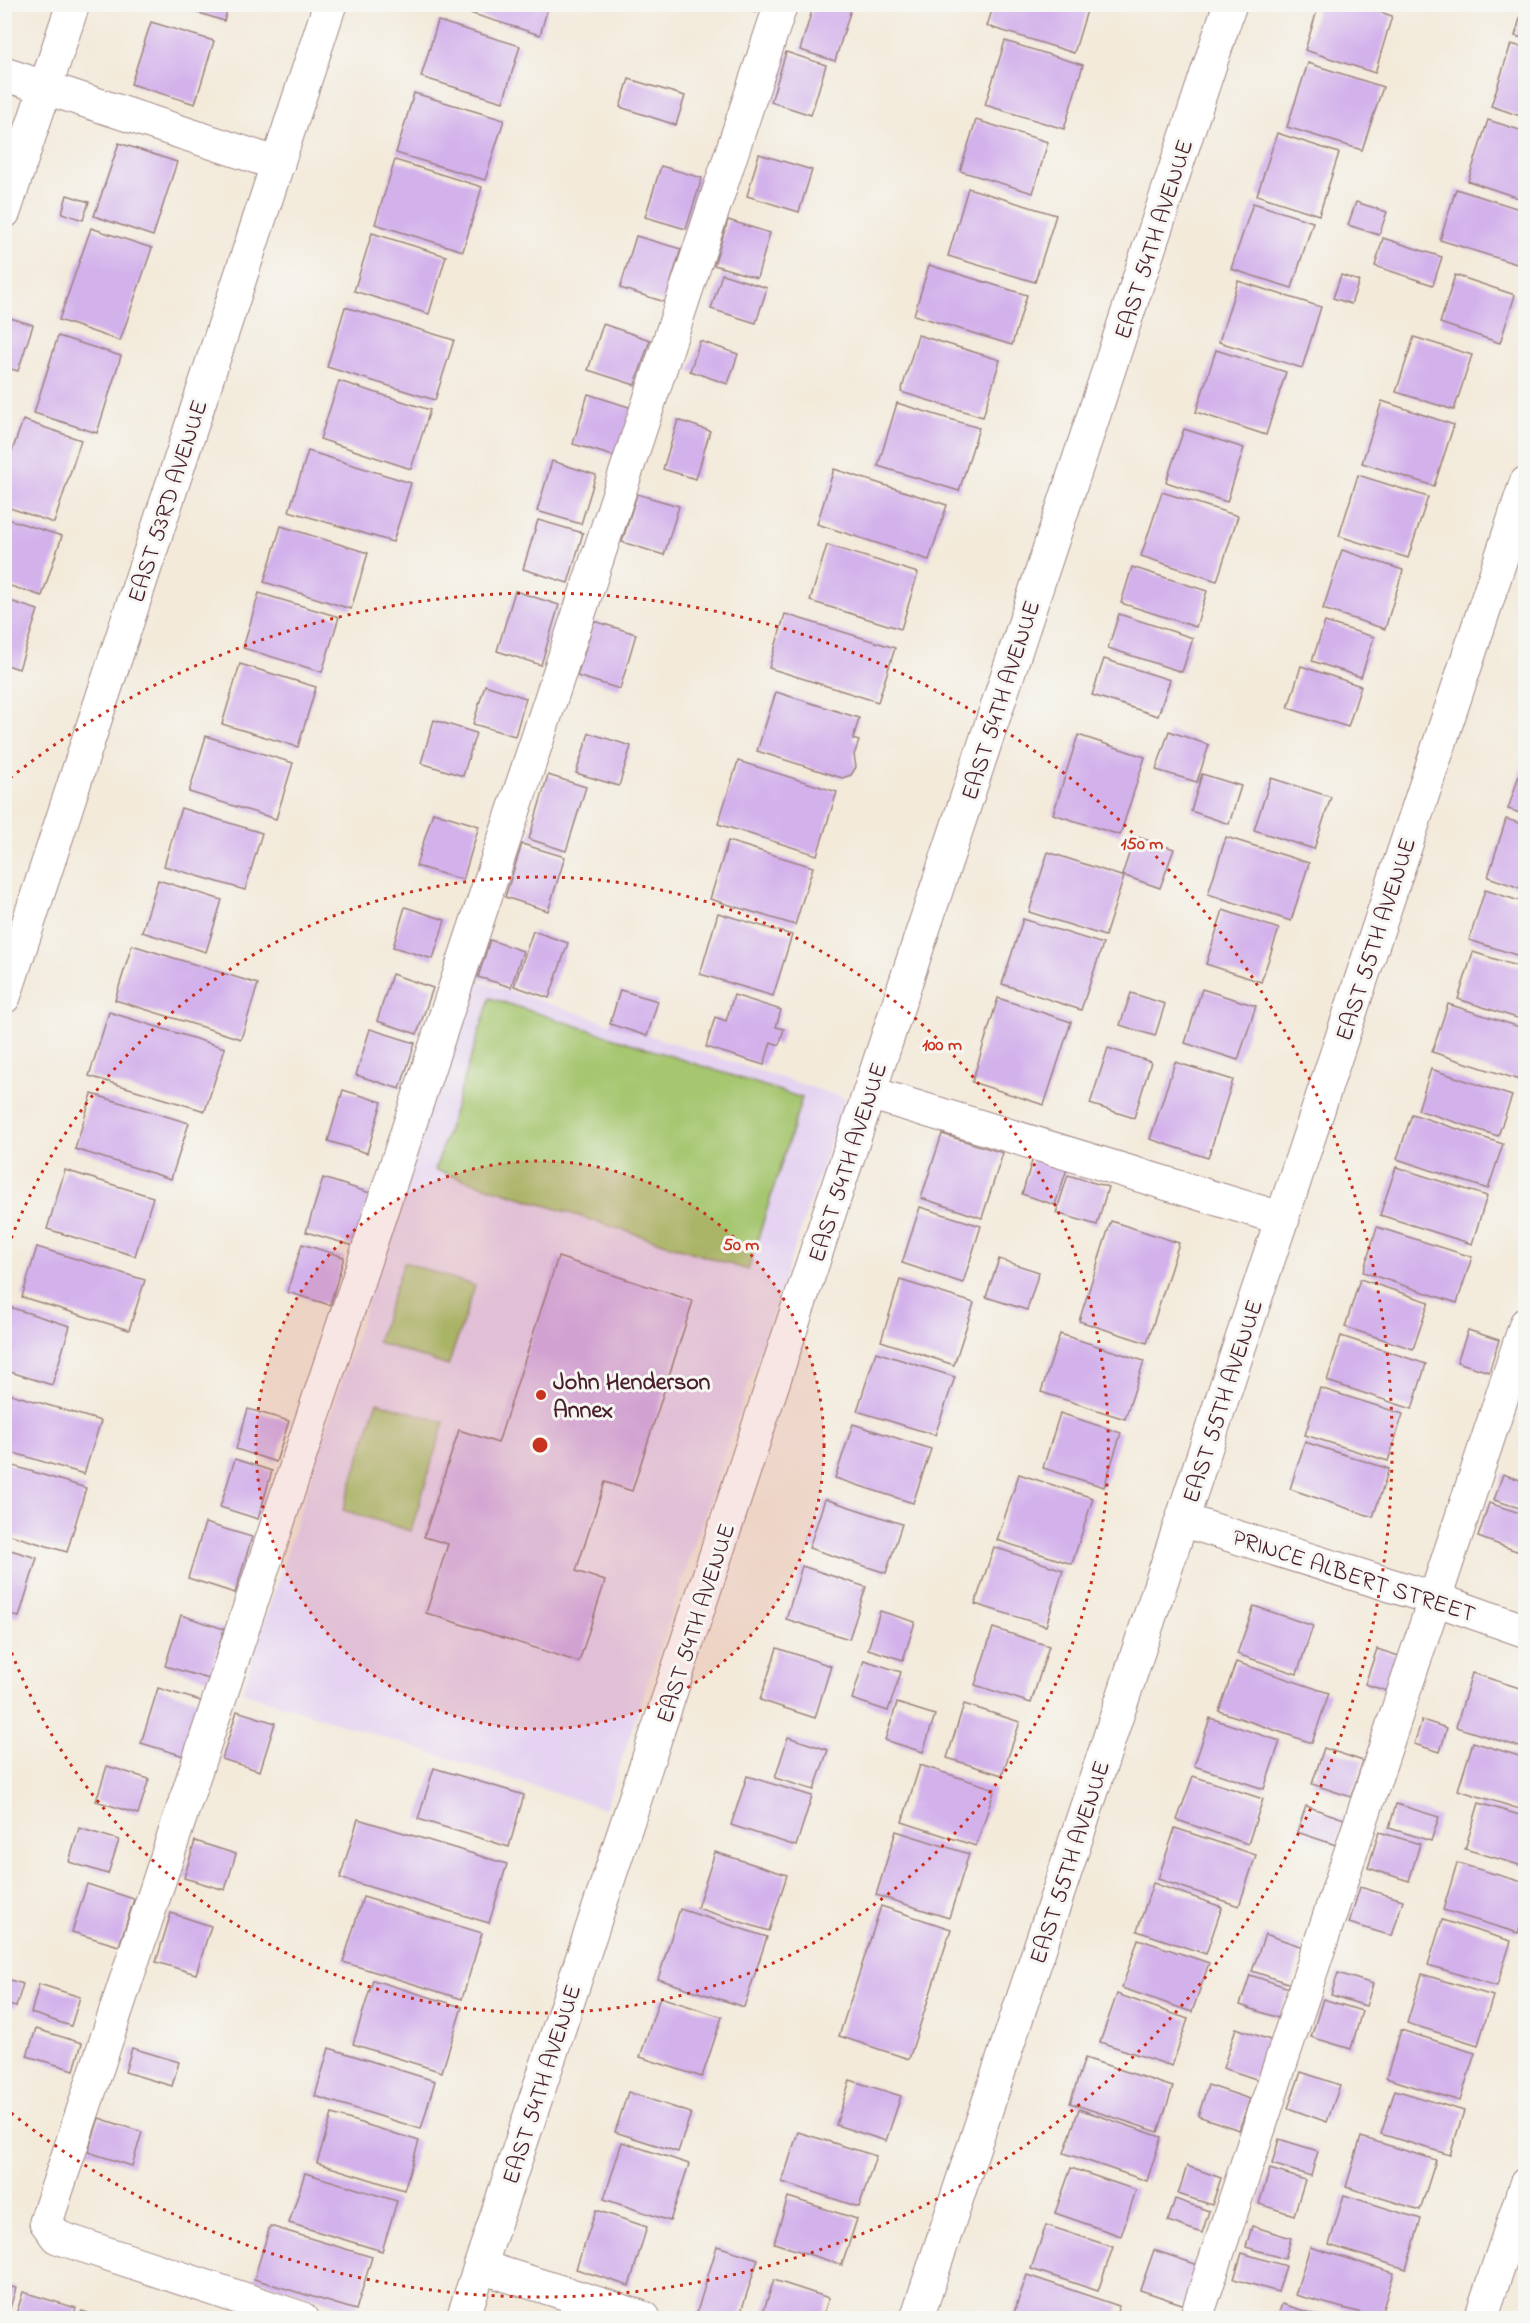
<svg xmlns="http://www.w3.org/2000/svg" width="1530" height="2323" font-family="'Indie Flower',sans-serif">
	<rect width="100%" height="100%" fill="#f6f6f2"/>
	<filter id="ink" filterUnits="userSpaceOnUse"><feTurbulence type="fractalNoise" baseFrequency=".0167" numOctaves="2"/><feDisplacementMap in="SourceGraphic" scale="12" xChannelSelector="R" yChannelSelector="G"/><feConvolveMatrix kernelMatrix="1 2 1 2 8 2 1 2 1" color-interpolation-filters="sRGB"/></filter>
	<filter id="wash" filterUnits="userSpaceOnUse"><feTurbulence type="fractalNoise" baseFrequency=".008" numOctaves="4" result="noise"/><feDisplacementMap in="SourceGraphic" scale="24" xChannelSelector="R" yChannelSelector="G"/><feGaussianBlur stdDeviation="1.35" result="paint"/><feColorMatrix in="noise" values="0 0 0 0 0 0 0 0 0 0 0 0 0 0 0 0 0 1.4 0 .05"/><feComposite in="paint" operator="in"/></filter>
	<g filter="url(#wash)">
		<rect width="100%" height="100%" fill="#f3eada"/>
		<polygon fill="#e5d3f1" points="471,979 845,1098 605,1809 242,1692"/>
		<g fill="#a6c66f" stroke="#78724d" stroke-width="1.5">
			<polygon points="490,998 802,1098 748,1270 435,1170"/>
			<polygon points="404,1262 475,1286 448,1366 377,1342"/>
			<polygon points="377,1402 444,1422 411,1531 343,1510"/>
		</g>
		<g id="blocks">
			<g fill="#d3b1eb">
				<polygon points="171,4 229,4 224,21"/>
				<polygon points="441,4 549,4 540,35"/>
				<polygon points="814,4 835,4 851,9 835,61 800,50"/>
				<polygon points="994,4 1089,4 1074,53 987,26"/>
				<polygon points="1319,4 1356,4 1392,16 1375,73 1305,50"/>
				<polygon points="1524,4 1526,4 1526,39 1515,36"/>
				<polygon points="734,5 760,5 757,12"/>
				<polygon points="438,21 520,46 503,102 421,77"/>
				<polygon points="151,22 214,41 195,104 131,84"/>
				<polygon points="1005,41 1083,65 1064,129 985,105"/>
				<polygon points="1511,44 1526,48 1526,118 1491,106"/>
				<polygon points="786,52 826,65 811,115 771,102"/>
				<polygon points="1308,63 1383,87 1362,150 1287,127"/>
				<polygon points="629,79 685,96 676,125 620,107"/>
				<polygon points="414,93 504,120 485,180 396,153"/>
				<polygon points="976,120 1048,142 1033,193 960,171"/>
				<polygon points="1488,120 1526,132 1526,188 1522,199 1468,181"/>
				<polygon points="4,122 13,125 5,150 4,150"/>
				<polygon points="1277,133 1339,153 1319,215 1257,195"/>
				<polygon points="119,143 177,162 153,236 94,216"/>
				<polygon points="759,154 812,170 799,212 747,196"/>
				<polygon points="395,160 482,187 463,251 375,224"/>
				<polygon points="661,166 702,178 686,229 645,217"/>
				<polygon points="968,188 1056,215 1035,282 948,256"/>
				<polygon points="1456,189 1526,211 1526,267 1440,240"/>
				<polygon points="67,195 89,202 83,220 62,213"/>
				<polygon points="1356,202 1387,212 1379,235 1348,225"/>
				<polygon points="1253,203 1313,222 1292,288 1231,269"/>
				<polygon points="728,220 770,233 757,278 714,265"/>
				<polygon points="91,228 152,248 120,341 59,320"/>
				<polygon points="372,233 446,256 429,314 354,291"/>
				<polygon points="636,236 681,249 665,302 620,288"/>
				<polygon points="1383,238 1442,257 1433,285 1375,266"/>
				<polygon points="929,265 1027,295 1012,345 914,315"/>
				<polygon points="722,274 767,288 756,323 711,309"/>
				<polygon points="1341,275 1359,281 1351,304 1333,298"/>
				<polygon points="1455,275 1515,295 1500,343 1440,323"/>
				<polygon points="1238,281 1321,307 1302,368 1219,342"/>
				<polygon points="345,307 454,340 435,400 327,367"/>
				<polygon points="4,316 33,325 18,371 4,367"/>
				<polygon points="603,324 650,340 635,385 588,370"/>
				<polygon points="918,335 1000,360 983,417 901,392"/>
				<polygon points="58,336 121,356 97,433 34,413"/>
				<polygon points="1414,337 1472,355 1454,410 1396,392"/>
				<polygon points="700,341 738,354 728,384 690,371"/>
				<polygon points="1216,350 1286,372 1266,435 1196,412"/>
				<polygon points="339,381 430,410 411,469 320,439"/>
				<polygon points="588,394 632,408 617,457 573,444"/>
				<polygon points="1382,401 1454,425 1434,486 1362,463"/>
				<polygon points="897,403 979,428 959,491 878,466"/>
				<polygon points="23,420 81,440 54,523 4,506 4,474"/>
				<polygon points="678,420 710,431 696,479 663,469"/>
				<polygon points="1184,429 1244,448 1227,502 1166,482"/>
				<polygon points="308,451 411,483 393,542 289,511"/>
				<polygon points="552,461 596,475 581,524 537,511"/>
				<polygon points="834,469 947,505 929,560 817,524"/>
				<polygon points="1358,475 1428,497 1408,558 1339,536"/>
				<polygon points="1162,492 1238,516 1217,581 1141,556"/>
				<polygon points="637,494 679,506 664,555 622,542"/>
				<polygon points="4,518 62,536 42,596 4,584"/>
				<polygon points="538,520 583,533 568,583 523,569"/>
				<polygon points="281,526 368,553 351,609 264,582"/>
				<polygon points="827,545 918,573 901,629 810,601"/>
				<polygon points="1342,550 1403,570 1385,629 1323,609"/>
				<polygon points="1132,567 1207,591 1196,627 1121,603"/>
				<polygon points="515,591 559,605 541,665 497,651"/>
				<polygon points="259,593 339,617 322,672 243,648"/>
				<polygon points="4,599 38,610 19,669 4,664"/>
				<polygon points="785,614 895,648 878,702 769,668"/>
				<polygon points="1119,614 1193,638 1182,672 1108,648"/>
				<polygon points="594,621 636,634 620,689 577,676"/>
				<polygon points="1325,622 1374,637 1361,677 1312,661"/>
				<polygon points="1104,659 1170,680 1158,716 1092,695"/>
				<polygon points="240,664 316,687 298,747 222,724"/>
				<polygon points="1301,666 1361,686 1348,727 1288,708"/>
				<polygon points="485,685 526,698 515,736 473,724"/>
				<polygon points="776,692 859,718 853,739 859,741 854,755 856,767 851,775 842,778 757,751"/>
				<polygon points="434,720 476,733 463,776 421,763"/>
				<polygon points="1169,731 1209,745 1197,782 1156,770"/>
				<polygon points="589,733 631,746 619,786 576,773"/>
				<polygon points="1078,735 1145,757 1120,835 1053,814"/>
				<polygon points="206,736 293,763 276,819 189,792"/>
				<polygon points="1525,757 1526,757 1526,815 1508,809"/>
				<polygon points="738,761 837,792 817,855 718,824"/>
				<polygon points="1202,774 1241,786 1229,824 1191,811"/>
				<polygon points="548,775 586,787 566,851 529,839"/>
				<polygon points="1271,778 1331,797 1314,849 1254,830"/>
				<polygon points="181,808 262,833 245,890 164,866"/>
				<polygon points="433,812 479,826 463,880 416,866"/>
				<polygon points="1506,819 1526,825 1526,890 1488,877"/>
				<polygon points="1135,836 1174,849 1160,888 1122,875"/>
				<polygon points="1226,837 1309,863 1291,921 1208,894"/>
				<polygon points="728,841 813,867 795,925 710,899"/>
				<polygon points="522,844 565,857 548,911 505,897"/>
				<polygon points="1048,852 1124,877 1105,936 1029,912"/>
				<polygon points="158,880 222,900 206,952 142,932"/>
				<polygon points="1485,890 1526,903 1526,958 1469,940"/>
				<polygon points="405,907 445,920 433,959 393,947"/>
				<polygon points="1223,910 1279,929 1261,982 1206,964"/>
				<polygon points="718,913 792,935 773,996 700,974"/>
				<polygon points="1023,919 1103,944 1081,1010 1002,984"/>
				<polygon points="533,931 568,943 549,998 514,986"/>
				<polygon points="490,940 523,951 511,987 478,977"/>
				<polygon points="132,945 258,984 241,1039 115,1000"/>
				<polygon points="1473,952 1526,969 1526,1021 1458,999"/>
				<polygon points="392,974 433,988 417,1034 377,1021"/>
				<polygon points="1202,989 1256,1006 1238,1060 1185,1043"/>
				<polygon points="620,990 658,1001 647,1036 610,1024"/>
				<polygon points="1131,993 1165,1004 1155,1036 1120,1025"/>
				<polygon points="734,995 781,1010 776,1027 784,1029 779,1045 771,1042 764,1065 706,1047 715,1017 726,1021"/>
				<polygon points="998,998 1071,1022 1044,1105 972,1082"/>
				<polygon points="1448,1004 1526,1029 1526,1082 1432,1052"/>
				<polygon points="109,1012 225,1048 205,1111 89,1076"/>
				<polygon points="370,1029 415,1043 400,1089 356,1075"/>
				<polygon points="1108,1048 1151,1062 1134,1118 1090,1104"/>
				<polygon points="1175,1062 1233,1080 1208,1158 1150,1139"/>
				<polygon points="1431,1069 1512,1096 1498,1136 1418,1110"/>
				<polygon points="343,1090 382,1102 367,1153 328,1141"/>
				<polygon points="92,1094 189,1123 171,1179 75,1149"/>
				<polygon points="1412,1114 1503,1144 1488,1189 1397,1159"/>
				<polygon points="942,1134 1003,1153 982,1218 921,1198"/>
				<polygon points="1033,1158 1067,1169 1055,1205 1022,1194"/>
				<polygon points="1396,1167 1487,1196 1472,1244 1380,1215"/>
				<polygon points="65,1170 153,1197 135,1256 47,1229"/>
				<polygon points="1068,1175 1108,1187 1097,1225 1056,1213"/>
				<polygon points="323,1178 370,1193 354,1246 306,1232"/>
				<polygon points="920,1207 981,1226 963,1283 902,1263"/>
				<polygon points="1111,1221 1179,1243 1147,1343 1079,1321"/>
				<polygon points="1377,1227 1472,1257 1457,1303 1363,1272"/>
				<polygon points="302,1244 344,1257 330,1305 287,1292"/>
				<polygon points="37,1247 145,1280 129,1330 22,1297"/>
				<polygon points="558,1257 693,1301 632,1491 605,1482 576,1571 605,1581 579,1662 426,1613 448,1544 424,1537 459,1430 498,1443"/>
				<polygon points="999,1259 1039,1272 1027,1310 986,1297"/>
				<polygon points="1360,1279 1429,1302 1413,1349 1345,1327"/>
				<polygon points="900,1280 974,1303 954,1365 881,1341"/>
				<polygon points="9,1307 70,1326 52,1385 4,1370 4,1321"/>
				<polygon points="1468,1330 1499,1340 1489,1372 1457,1362"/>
				<polygon points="1060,1334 1144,1361 1125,1419 1041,1392"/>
				<polygon points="1341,1336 1426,1364 1412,1409 1327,1381"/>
				<polygon points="876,1352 955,1377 935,1435 857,1411"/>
				<polygon points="1320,1388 1403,1414 1388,1461 1305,1435"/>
				<polygon points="4,1392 101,1421 84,1474 4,1450"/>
				<polygon points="248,1409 289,1421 276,1462 236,1449"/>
				<polygon points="1060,1413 1121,1433 1104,1487 1043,1468"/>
				<polygon points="853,1424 931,1449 913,1503 835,1478"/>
				<polygon points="1525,1428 1526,1428 1526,1447 1519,1445"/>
				<polygon points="1305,1442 1389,1469 1373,1517 1290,1489"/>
				<polygon points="235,1459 272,1471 258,1519 220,1507"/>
				<polygon points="4,1463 86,1488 67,1552 4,1533"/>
				<polygon points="1019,1474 1093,1498 1072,1564 997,1540"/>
				<polygon points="1503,1474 1526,1482 1526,1510 1494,1500"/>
				<polygon points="825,1499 902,1524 886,1573 809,1548"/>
				<polygon points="1489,1503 1526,1515 1526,1543 1522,1553 1478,1537"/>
				<polygon points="205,1523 252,1537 235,1593 188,1578"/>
				<polygon points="994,1547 1063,1570 1046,1626 975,1604"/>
				<polygon points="4,1548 37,1558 19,1617 4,1613"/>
				<polygon points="802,1566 866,1587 849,1639 786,1619"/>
				<polygon points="1254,1606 1313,1626 1297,1674 1237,1654"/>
				<polygon points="880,1611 915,1622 903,1660 868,1649"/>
				<polygon points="181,1615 224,1629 209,1679 165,1666"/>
				<polygon points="993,1628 1049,1646 1031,1703 975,1685"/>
				<polygon points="777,1648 831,1666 815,1718 760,1700"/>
				<polygon points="1377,1649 1399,1656 1387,1691 1365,1684"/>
				<polygon points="864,1660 901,1672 888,1711 852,1699"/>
				<polygon points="1236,1662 1329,1693 1312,1743 1219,1711"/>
				<polygon points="1472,1673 1526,1690 1526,1749 1456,1727"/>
				<polygon points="158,1688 201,1701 184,1756 141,1743"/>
				<polygon points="897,1703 935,1715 923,1752 885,1740"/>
				<polygon points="964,1704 1020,1722 1002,1775 947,1758"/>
				<polygon points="237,1711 275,1723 260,1771 222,1759"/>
				<polygon points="1210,1718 1280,1741 1264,1789 1194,1766"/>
				<polygon points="1422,1720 1447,1728 1440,1752 1414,1744"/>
				<polygon points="788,1737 828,1750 814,1790 775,1778"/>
				<polygon points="1473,1742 1526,1758 1526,1811 1458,1790"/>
				<polygon points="1324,1748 1363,1761 1351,1797 1312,1784"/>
				<polygon points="920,1765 995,1789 976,1846 902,1822"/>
				<polygon points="107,1766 149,1779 138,1814 96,1801"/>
				<polygon points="434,1768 524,1795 509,1847 418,1819"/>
				<polygon points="747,1776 812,1796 796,1846 731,1825"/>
				<polygon points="1193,1776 1263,1799 1248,1844 1177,1820"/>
				<polygon points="1479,1803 1526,1817 1526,1867 1465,1849"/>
				<polygon points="1396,1804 1439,1817 1431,1841 1389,1828"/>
				<polygon points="1306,1806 1344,1819 1336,1845 1297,1832"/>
				<polygon points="358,1819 507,1864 489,1923 340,1878"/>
				<polygon points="79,1828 119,1840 108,1874 69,1862"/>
				<polygon points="1175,1828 1256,1855 1239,1906 1158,1879"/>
				<polygon points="896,1831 969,1854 949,1918 876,1895"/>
				<polygon points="1379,1832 1420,1844 1409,1881 1368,1868"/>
				<polygon points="195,1841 236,1854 225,1890 184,1878"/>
				<polygon points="715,1852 787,1875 769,1931 697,1908"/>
				<polygon points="1457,1863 1526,1883 1526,1907 1518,1933 1443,1910"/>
				<polygon points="1153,1883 1222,1907 1206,1954 1137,1931"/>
				<polygon points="87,1884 134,1899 119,1946 72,1932"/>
				<polygon points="1360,1887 1403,1900 1392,1936 1349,1923"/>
				<polygon points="363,1897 482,1933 462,1999 343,1962"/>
				<polygon points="881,1906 951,1929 909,2059 839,2036"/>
				<polygon points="680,1909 767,1937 744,2007 658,1979"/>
				<polygon points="171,1913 211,1926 196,1974 156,1962"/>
				<polygon points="1442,1920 1511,1941 1497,1986 1428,1965"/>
				<polygon points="1265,1934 1303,1947 1291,1984 1252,1971"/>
				<polygon points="1138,1939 1209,1963 1192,2012 1122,1988"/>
				<polygon points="1338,1973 1373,1984 1366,2006 1331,1995"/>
				<polygon points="1422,1974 1493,1996 1478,2045 1407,2023"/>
				<polygon points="1250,1975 1289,1988 1278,2018 1240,2005"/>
				<polygon points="4,1978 23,1984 16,2007 4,2004"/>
				<polygon points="373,1980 462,2007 442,2072 353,2044"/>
				<polygon points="39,1984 80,1997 71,2026 31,2013"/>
				<polygon points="1117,1994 1188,2019 1172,2066 1100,2042"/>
				<polygon points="660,1997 722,2017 702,2077 640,2057"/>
				<polygon points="1323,1999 1362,2011 1351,2049 1311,2037"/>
				<polygon points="1236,2028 1273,2041 1259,2080 1223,2068"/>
				<polygon points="36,2029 82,2043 74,2070 27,2056"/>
				<polygon points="1401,2030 1475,2053 1460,2101 1386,2078"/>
				<polygon points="132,2048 179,2062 172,2086 125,2072"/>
				<polygon points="329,2048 435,2081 421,2129 315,2096"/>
				<polygon points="1085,2058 1173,2087 1158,2132 1070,2103"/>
				<polygon points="1301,2072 1340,2085 1327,2122 1288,2108"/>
				<polygon points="850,2080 901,2096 886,2141 836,2125"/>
				<polygon points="1208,2085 1250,2099 1239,2130 1198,2116"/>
				<polygon points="1395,2090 1464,2111 1450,2155 1381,2134"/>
				<polygon points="628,2092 691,2113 678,2152 615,2132"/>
				<polygon points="1079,2109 1161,2137 1147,2181 1064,2153"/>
				<polygon points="332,2114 419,2141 404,2190 317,2163"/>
				<polygon points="99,2118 142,2132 132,2166 88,2152"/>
				<polygon points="798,2132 876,2156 859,2207 782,2182"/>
				<polygon points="1361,2137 1436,2160 1420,2210 1346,2187"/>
				<polygon points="1279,2139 1318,2151 1311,2176 1272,2164"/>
				<polygon points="622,2142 689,2164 670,2221 604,2199"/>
				<polygon points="1187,2166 1221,2178 1212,2205 1178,2194"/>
				<polygon points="1071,2168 1136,2190 1121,2236 1055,2213"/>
				<polygon points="1270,2169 1305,2180 1294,2215 1259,2204"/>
				<polygon points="305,2173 397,2201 382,2251 289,2223"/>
				<polygon points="1344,2195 1421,2219 1406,2269 1329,2245"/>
				<polygon points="788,2197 857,2219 842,2265 774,2243"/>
				<polygon points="1175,2199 1209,2211 1202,2233 1168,2221"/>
				<polygon points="596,2210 647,2227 629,2286 576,2269"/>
				<polygon points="1046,2225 1113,2247 1098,2291 1031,2269"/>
				<polygon points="270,2226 372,2257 356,2310 254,2279"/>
				<polygon points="1252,2226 1291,2238 1285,2259 1246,2247"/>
				<polygon points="717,2246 758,2259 739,2318 717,2318 697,2312"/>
				<polygon points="1310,2247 1394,2273 1380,2318 1295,2295"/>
				<polygon points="1154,2250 1198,2265 1185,2305 1140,2290"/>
				<polygon points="1242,2253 1286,2266 1278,2292 1234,2279"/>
				<polygon points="1027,2275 1119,2306 1115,2318 1012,2318"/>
				<polygon points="774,2280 829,2298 822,2318 761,2318"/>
				<polygon points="4,2285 16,2288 7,2318 4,2318"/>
				<polygon points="23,2292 76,2308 73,2318 15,2318"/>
				<polygon points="1282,2304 1327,2318 1277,2318"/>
				<polygon points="82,2311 103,2318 80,2318"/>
			</g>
		</g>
	</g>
	<g filter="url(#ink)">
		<use href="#blocks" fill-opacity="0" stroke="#9e8482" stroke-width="1.5"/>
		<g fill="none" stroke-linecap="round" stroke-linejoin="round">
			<defs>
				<g id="minor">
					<polyline points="4,74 278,164"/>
					<polyline points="4,212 73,4"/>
					<polyline points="4,997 330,4"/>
					<polyline points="870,1093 1283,1219"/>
					<polyline points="1182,1520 1435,1599 1526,1631"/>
					<polyline points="481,2267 644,2318"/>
					<polyline points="301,2318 57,2237 46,2222 781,4"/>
					<polyline points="463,2318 1230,4"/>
					<polyline points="917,2318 1526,483"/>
					<polyline points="1196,2318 1526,1324"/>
					<polyline points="1481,2318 1526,2184"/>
				</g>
			</defs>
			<use href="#minor" stroke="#9e8482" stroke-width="35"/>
			<use href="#minor" stroke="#fff" stroke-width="33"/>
		</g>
	</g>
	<circle cx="540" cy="1445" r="284" fill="#c8321e" fill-opacity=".12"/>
	<g fill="none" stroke="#c8321e" stroke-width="3" stroke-dasharray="3 6">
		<circle cx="540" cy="1445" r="284"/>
		<path d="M5 1255A568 568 0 1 1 5 1635"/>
		<path d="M10 778A852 852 0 1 1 10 2112"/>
	</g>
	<circle fill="#c8321e" stroke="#f6f6f2" stroke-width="2" cx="541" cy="1395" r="6"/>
	<g text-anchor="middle" stroke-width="6" stroke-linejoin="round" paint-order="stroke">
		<g font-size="24" fill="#4a1f2b" stroke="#f6f6f2">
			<text transform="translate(1153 239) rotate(-72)" y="8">EAST 54TH AVENUE</text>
			<text transform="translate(167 501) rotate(-72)" y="8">EAST 53RD AVENUE</text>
			<text transform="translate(1000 700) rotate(-72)" y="8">EAST 54TH AVENUE</text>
			<text transform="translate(1375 939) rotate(-72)" y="8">EAST 55TH AVENUE</text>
			<text transform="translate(847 1162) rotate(-72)" y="8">EAST 54TH AVENUE</text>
			<text transform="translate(1222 1401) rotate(-72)" y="8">EAST 55TH AVENUE</text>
			<text transform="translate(1354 1575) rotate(18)" y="8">PRINCE ALBERT STREET</text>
			<text transform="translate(695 1623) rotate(-72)" y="8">EAST 54TH AVENUE</text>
			<text transform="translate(1069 1862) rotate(-72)" y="8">EAST 55TH AVENUE</text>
			<text transform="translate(541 2084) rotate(-72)" y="8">EAST 54TH AVENUE</text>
		</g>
		<g font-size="24" font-weight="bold" fill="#4a1f2b" stroke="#f6f6f2" text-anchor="start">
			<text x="553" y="1389">John Henderson<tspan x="553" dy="28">Annex</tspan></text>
		</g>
	</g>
	<circle cx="540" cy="1445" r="9" fill="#c8321e" stroke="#f6f6f2" stroke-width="3"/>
	<g font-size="18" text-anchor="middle" font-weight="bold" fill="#c8321e" stroke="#f6f6f2" stroke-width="6" stroke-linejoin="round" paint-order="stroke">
		<text x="1142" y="849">150 m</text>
		<text x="942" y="1050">100 m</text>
		<text x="741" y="1250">50 m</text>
	</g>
	<rect width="1530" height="2323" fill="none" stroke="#f6f6f2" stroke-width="24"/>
</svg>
